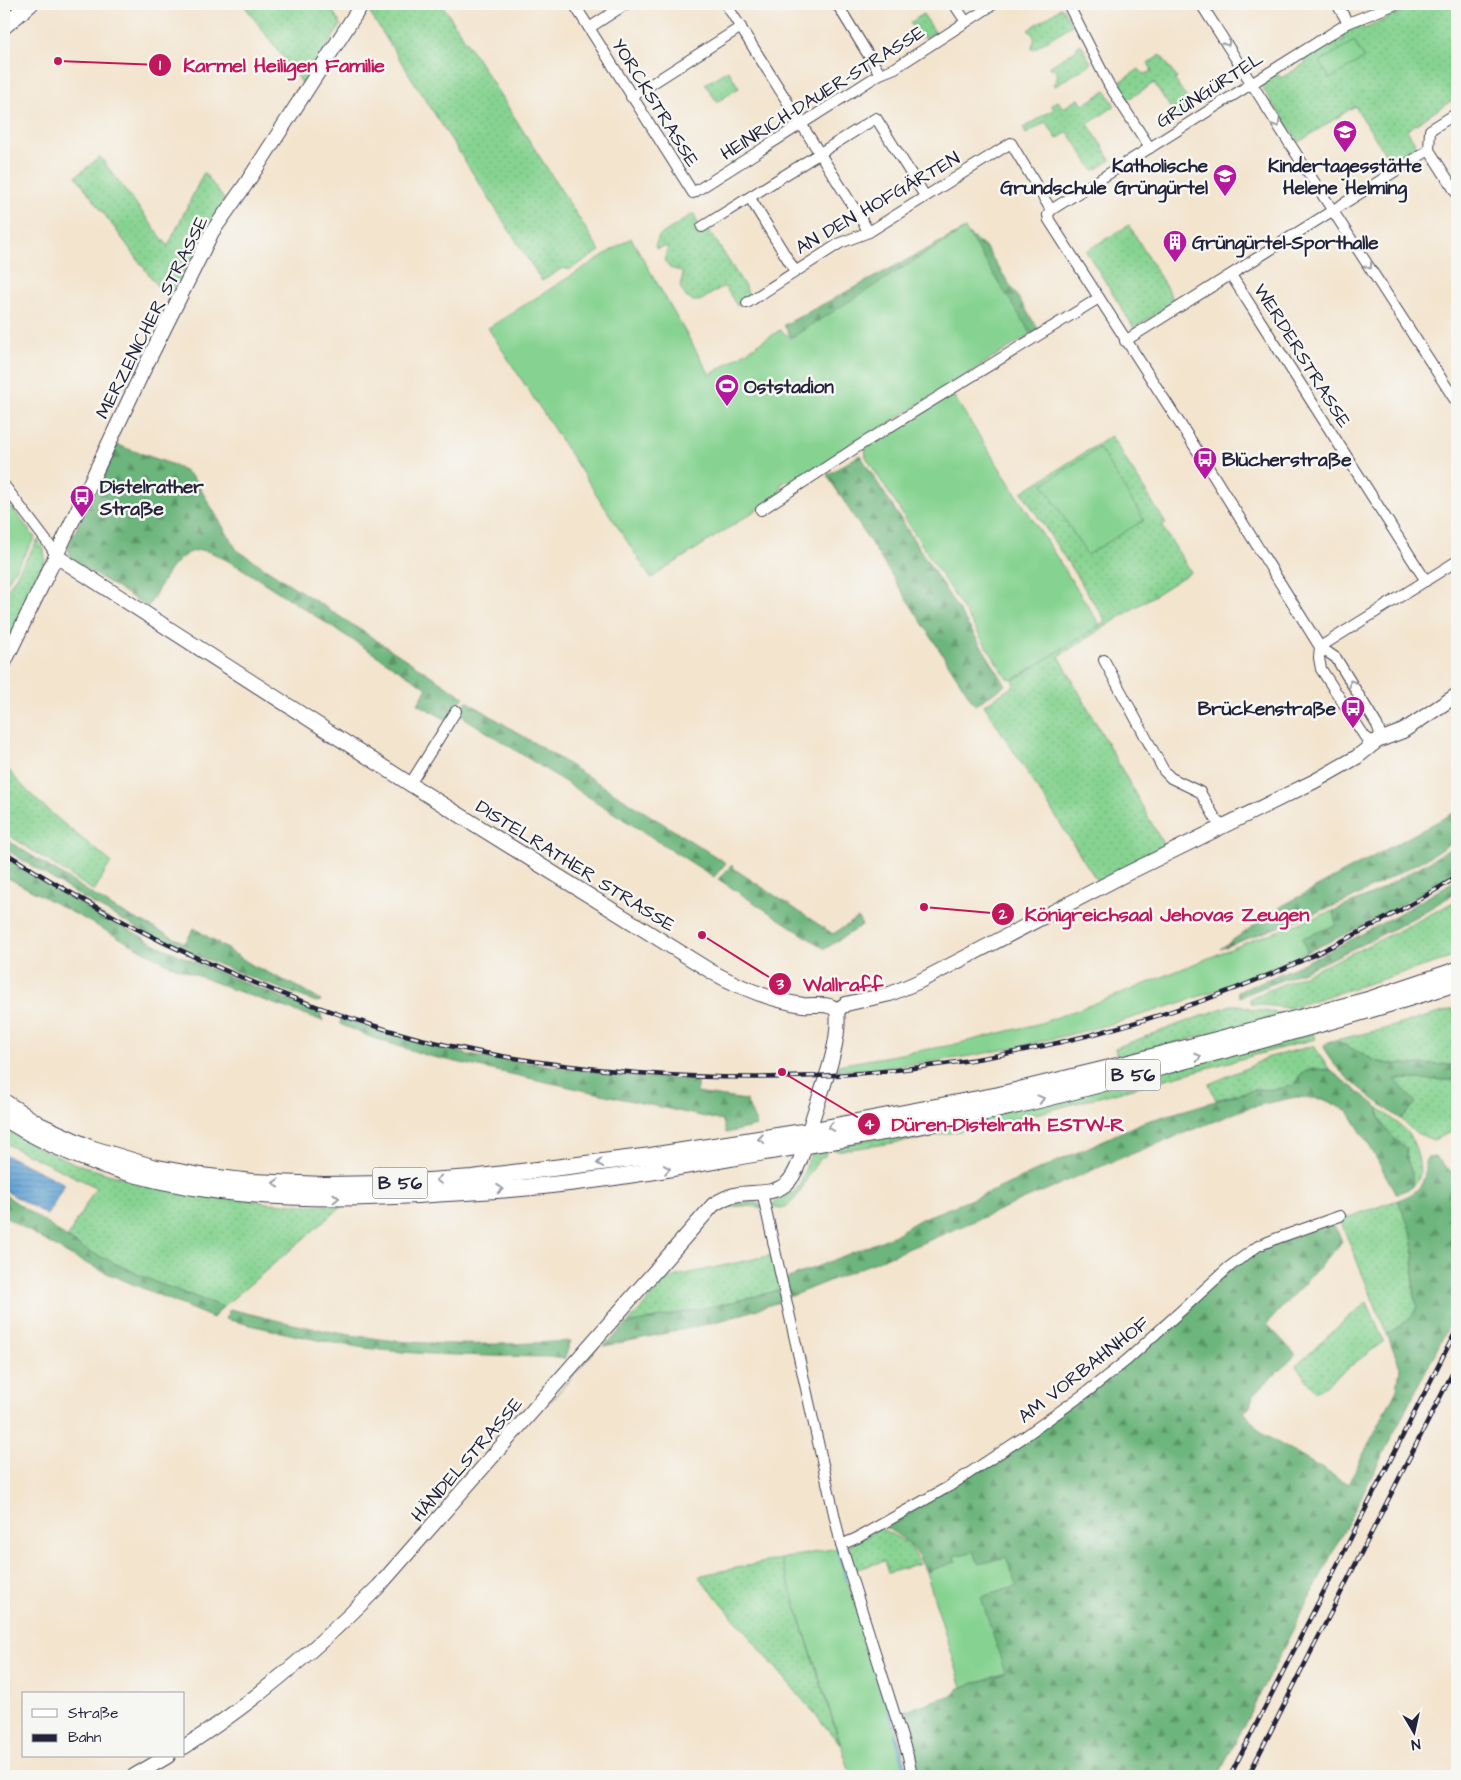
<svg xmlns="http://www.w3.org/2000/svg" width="1461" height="1780" font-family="'Architects Daughter',sans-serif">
	<defs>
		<pattern id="grass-dots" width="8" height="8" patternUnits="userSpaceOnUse" patternTransform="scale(1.25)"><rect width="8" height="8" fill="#86d391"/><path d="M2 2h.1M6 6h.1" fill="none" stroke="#73b57e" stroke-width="1.8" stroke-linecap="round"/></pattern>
		<pattern id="forest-firs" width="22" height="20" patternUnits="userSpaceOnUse" patternTransform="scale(1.25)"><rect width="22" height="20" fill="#6cb57b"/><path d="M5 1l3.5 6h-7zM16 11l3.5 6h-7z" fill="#589366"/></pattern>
		<pattern id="water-rules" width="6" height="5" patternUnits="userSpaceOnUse" patternTransform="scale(1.25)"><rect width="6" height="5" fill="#60a1d3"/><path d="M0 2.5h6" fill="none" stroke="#4f83ac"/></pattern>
	</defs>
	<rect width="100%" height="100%" fill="#f6f6f2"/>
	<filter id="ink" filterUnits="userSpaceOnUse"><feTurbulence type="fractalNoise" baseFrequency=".02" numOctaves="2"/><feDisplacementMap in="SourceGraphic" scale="10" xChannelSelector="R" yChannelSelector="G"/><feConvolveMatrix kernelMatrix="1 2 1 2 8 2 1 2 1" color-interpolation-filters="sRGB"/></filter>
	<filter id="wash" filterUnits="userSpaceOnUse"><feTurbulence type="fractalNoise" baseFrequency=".0096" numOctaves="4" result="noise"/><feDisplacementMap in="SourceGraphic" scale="20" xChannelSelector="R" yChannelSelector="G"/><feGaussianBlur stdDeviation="1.12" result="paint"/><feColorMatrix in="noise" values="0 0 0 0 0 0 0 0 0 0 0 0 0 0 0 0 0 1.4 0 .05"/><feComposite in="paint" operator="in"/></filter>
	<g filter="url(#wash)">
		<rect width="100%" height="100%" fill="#f3e4ce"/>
		<g fill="url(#grass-dots)" stroke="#547a66">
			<polygon points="243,4 329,4 341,25 303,84"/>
			<polygon points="368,4 442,4 600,251 569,270 563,268 542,281 366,7"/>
			<polygon points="1415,4 1457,4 1457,97 1407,130 1417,146 1416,150 1392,165 1355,106 1299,142 1259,83 1276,71 1281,78 1306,63 1301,55 1319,45 1323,51 1344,39 1340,32 1361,22 1364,29 1389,18 1386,12 1391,10 1394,16"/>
			<path d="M 1062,7 L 1072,25 L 1032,50 C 1031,40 1040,41 1028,30 Z"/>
			<polygon points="923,14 935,32 925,38 924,36 920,38 910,23"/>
			<path d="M 1081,44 L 1091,64 L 1055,86 L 1054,83 C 1060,76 1058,70 1049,67 L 1077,49 L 1076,47 Z"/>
			<polygon points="1161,55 1177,78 1175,80 1189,102 1182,106 1186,113 1177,118 1154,83 1127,100 1117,84 1139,69 1143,74 1145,73 1147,74 1152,70 1148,63"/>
			<polygon points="728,70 739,88 717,102 705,84"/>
			<polygon points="1106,91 1115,106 1088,124 1111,160 1094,171 1068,132 1057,139 1046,122 1026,134 1023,128 1054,109 1051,105 1058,101 1063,108 1079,99 1083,105"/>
			<polygon points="100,157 168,246 204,172 226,202 170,303 76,176"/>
			<path d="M 694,213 L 699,228 L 708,228 L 747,290 L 748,299 L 737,306 L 726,288 L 722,287 L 700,301 L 693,301 L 686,297 L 680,287 L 683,274 C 675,266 672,274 664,260 L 668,247 L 661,247 L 656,249 L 655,246 L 659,236 Z"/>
			<polygon points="1129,225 1175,302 1134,328 1086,251"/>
			<polygon points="1111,436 1166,524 1162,526 1191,572 1059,656 1167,851 1099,884 984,705 1015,685 1013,680 1100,625 1105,620 1022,492"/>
			<polygon points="38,540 44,549 45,561 4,654 4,595"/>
			<path d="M 4,764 C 33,803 74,831 111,862 L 94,891 L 4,832 Z"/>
			<path d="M 1457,900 L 1457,956 L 1289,1008 L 1253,1004 L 1250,1003 L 1250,998 C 1321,968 1390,937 1457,900 Z"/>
			<polygon points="1231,1005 1239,1005 1256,1010 1287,1014 1117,1058 1115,1048"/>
			<polygon points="1457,1008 1457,1065 1390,1064 1376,1061 1335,1040 1384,1029"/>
			<polygon points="1313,1033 1315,1039 1006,1122 914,1140 836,1151 833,1148"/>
			<polygon points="1313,1046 1330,1070 1313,1069 1301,1073 1296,1085 1274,1090 1256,1089 1216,1100 1209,1084 1249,1067 1266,1058"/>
			<polygon points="1394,1079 1457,1080 1457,1130 1433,1140 1414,1132 1401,1119 1416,1103"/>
			<path d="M 1379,1108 C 1400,1125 1416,1135 1419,1163 C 1421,1174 1420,1181 1411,1188 L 1412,1186 C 1411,1174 1410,1165 1405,1155 C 1397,1138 1378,1128 1379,1108 Z"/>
			<path d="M 4,1128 L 40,1148 L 74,1163 L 111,1175 L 267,1203 L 342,1206 L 223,1307 C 170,1290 113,1270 67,1238 L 96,1187 L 4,1143 Z"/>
			<path d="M 827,1149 L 825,1156 C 806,1165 797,1221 772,1205 C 778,1197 788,1198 795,1191 C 805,1181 805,1157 815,1152 C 819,1150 824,1149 827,1149 Z"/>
			<polygon points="1398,1200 1411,1231 1414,1251 1413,1288 1417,1306 1414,1314 1406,1322 1387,1334 1340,1220"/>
			<path d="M 755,1202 L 763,1207 L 762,1208 C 745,1204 726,1205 712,1217 L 550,1402 L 708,1217 L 727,1205 Z"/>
			<polygon points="772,1255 780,1290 733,1302 627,1324 668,1278"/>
			<polygon points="1367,1302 1384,1341 1316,1392 1296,1366 1342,1323"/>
			<polygon points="880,1528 909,1544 920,1564 888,1573 884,1561 854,1570 848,1548 850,1545"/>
			<polygon points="781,1559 840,1744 699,1577 702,1575"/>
		</g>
		<g fill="url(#forest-firs)" stroke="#476c5b">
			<polygon points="963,230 986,248 1039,330 1026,335 790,336 784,325"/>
			<path d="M 117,445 L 174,465 L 186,471 L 195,480 L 237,550 L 464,697 L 447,720 L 418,704 L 427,688 L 241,568 C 231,563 220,556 210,552 C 178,541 161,586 148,607 L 72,560 L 68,551 L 69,544 Z"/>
			<polygon points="860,455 1006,685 975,705 827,475"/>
			<polygon points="467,701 726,863 714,877 457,713 459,708"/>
			<polygon points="1457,811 1457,839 1434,854 1349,900 1220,949 1282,906"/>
			<path d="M 4,838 L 117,910 L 185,943 L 194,928 L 252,965 L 302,989 L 321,1001 L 316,1002 C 256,979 194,957 137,928 C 91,904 47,876 4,848 Z"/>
			<path d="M 1457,845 L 1457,871 C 1409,902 1359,929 1307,952 L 1302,938 L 1336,925 L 1333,911 L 1373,894 Z"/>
			<polygon points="4,857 78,902 157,945 220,973 320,1012 323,1021 234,990 168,964 8,878 4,875"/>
			<polygon points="732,865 733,868 833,934 858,918 862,925 825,949 718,879"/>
			<path d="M 1457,879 L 1457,892 C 1389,935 1314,968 1239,997 L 1238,991 C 1316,961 1386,923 1457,879 Z"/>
			<polygon points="341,1018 384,1032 474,1056 640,1077 697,1080 697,1093 746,1100 757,1126 726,1133 723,1121 429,1056 373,1038 340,1024"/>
			<path d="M 1335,1040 L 1376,1061 L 1390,1064 L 1457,1065 L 1457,1080 L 1395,1079 L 1416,1103 L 1401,1119 C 1383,1106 1325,1067 1324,1045 L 1327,1042 Z"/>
			<path d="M 1313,1069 L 1330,1070 L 1379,1108 C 1378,1127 1394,1138 1407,1149 C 1404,1163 1417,1173 1411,1188 L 1396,1194 L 1369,1145 L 1348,1111 L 1323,1099 L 1296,1097 L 1250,1107 L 1109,1163 L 932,1239 L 789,1297 L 786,1279 L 891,1237 L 921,1219 L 995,1190 L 1141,1123 L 1256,1089 L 1274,1090 L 1295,1085 L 1301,1073 Z"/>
			<path d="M 1435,1157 L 1452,1172 L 1457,1172 L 1457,1310 L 1218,1776 L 915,1776 L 899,1717 L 903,1711 L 955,1694 L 959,1688 L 1004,1674 L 981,1597 L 1016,1586 L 1006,1557 L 979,1564 L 974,1552 L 954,1556 L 956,1562 L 926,1572 C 913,1542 908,1542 882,1525 L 1022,1442 L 1231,1268 L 1259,1249 L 1328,1224 C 1337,1228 1339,1233 1342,1242 L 1267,1324 L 1296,1355 L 1253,1395 L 1250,1407 L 1244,1412 L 1263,1434 L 1348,1484 L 1397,1389 L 1400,1367 L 1387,1334 L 1406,1322 L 1414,1314 L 1417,1306 L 1413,1288 L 1414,1251 L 1411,1231 L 1398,1200 C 1412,1195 1423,1189 1425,1173 C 1425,1167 1424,1163 1427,1158 Z"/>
			<polygon points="4,1194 82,1248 160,1284 223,1307 213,1318 109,1274 71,1256 4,1216"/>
			<polygon points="780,1290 782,1301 730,1318 691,1328 604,1346 627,1324 733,1302"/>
			<path d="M 230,1309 C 275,1320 319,1331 365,1337 C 434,1347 502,1345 571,1341 L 564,1359 L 548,1357 C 493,1356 437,1356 381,1350 C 328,1344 276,1331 225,1319 Z"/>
		</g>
		<g fill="#86d391" stroke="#547a66">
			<polygon points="1354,41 1364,58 1330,79 1320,62"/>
			<path d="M 965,229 L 1031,334 L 864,439 C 854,440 850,440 847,451 L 793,486 L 787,481 L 781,484 L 781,494 L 651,578 L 488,328 L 631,238 L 710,375 L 780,330 L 791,338 Z"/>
			<polygon points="950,393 953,395 1100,625 1013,680 1006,677 866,457 865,446"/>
			<polygon points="1099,448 1144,520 1087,555 1043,484"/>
			<polygon points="4,497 35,538 4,587"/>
			<path d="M 1333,911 L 1336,925 L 1302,938 L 1307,952 C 1247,982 1182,1003 1118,1022 C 1055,1039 993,1054 929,1062 C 899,1066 868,1071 838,1070 L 838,1065 L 952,1045 L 1041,1023 L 1123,993 L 1255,939 Z"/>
			<polygon points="837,1548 903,1753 908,1776 851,1776 781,1559"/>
			<polygon points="974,1552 979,1564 1006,1557 1017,1586 981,1597 1005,1673 962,1687 926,1572 956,1562 954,1556"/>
		</g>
		<polygon fill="url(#water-rules)" stroke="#416287" points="4,1154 65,1184 47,1215 4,1190"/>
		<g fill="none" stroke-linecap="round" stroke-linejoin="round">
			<g stroke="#60a1d3" stroke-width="2.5">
				<polyline points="837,1549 842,1566"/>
				<polyline points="844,1571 847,1580"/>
				<polyline points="865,1637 867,1643"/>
				<polyline points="870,1653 875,1668"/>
				<polyline points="877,1674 884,1698"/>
				<polyline points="889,1713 893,1726"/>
				<polyline points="895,1734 907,1776"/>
			</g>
		</g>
	</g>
	<g filter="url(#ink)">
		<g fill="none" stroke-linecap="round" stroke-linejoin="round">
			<defs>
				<g id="street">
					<polyline points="574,4 693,193 880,74 895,68 994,4"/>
					<polyline points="726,4 869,232"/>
					<polyline points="837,4 880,74"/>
					<polyline points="954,4 966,22"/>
					<polyline points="1068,4 1109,85 1150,148"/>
					<polyline points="1201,4 1311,177 1457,403"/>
					<polyline points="1337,4 1348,23"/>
					<polyline points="589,28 626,4"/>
					<polyline points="631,97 741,27"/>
					<polyline points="1429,150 1457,194"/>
					<polyline points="1429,150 1430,130 1457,113"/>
					<polyline points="750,198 795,271"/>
					<polyline points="702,227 876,118 925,196"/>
					<polyline points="1231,275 1426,581"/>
					<polyline points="747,303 840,243 869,232 1011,143 1051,210"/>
					<polyline points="1125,341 1429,150"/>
					<polyline points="4,485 51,547 56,556"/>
					<polyline points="761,510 857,447 1099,298"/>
					<polyline points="1320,647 1319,658 1321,669 1365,737 1370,740 1377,741 1380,733 1377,725 1336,658 1320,647 1213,475 1049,220 1048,215 1051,210 1348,23 1396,4"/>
					<polyline points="1320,647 1457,561"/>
					<polyline points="1104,660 1164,771 1171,778 1200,792 1221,828"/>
					<polyline points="410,784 456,711"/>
					<polyline points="762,1192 841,1545 908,1756 912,1776"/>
					<polyline points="841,1545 857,1538 948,1487 1024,1437 1088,1391 1127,1360 1229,1267 1258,1246 1275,1239 1340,1216"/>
				</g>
				<g id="secondary">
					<path d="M 56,556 L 410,784 L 712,972 C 741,988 770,1000 803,1005 C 815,1006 827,1002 837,1010"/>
					<polyline points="4,663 56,556 141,375 212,232 246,184 362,4"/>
					<polyline points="837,1010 846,1004 890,994 918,982 1126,874 1315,781 1357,757 1377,741 1403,731 1457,695"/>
					<path d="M 184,1747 C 256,1701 319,1647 379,1586 L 713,1205 C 719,1201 726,1197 734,1195 C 750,1191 772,1196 786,1184 C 800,1173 808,1132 814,1114 C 824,1083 841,1042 837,1010"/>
					<polyline points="134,1776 168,1756"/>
				</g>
				<g id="primary">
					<polyline points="4,26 30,4"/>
					<polyline points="4,1102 39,1125 90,1148 152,1167 201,1176 252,1182 324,1185 385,1184 472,1178 651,1156 809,1131 999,1095 1106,1069 1368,1000 1457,970"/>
					<path d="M 4,1118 C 134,1201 298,1204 447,1193 C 482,1191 517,1189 551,1185 C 621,1178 690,1165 759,1153 C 843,1139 927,1126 1009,1107 C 1068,1094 1126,1077 1183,1061 C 1275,1037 1367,1012 1457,983"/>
				</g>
			</defs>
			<use href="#street" stroke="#413f51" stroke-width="12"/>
			<use href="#secondary" stroke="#413f51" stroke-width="16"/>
			<use href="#primary" stroke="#413f51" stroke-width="18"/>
			<use href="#street" stroke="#fff" stroke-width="10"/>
			<use href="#secondary" stroke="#fff" stroke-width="14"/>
			<use href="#primary" stroke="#fff" stroke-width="16"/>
			<defs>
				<g id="rail">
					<path d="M 4,852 C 123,929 252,989 388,1030 C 469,1054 554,1066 638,1073 C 866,1091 1092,1055 1301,961 C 1355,936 1406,908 1457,877"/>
					<polyline points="1230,1776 1457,1329"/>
					<polyline points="1248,1776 1457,1364"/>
				</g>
			</defs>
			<use href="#rail" stroke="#22223b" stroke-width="4.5"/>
			<use href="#rail" stroke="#f6f6f2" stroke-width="2.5" stroke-dasharray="8" stroke-linecap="butt"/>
		</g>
		<defs><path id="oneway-chevron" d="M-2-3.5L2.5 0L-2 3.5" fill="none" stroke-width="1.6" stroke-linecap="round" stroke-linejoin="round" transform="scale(1.25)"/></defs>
		<g stroke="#9c9ca7">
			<use href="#oneway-chevron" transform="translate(1227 43) rotate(57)"/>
			<use href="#oneway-chevron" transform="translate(1277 124) rotate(58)"/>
			<use href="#oneway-chevron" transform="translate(1369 266) rotate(57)"/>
			<use href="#oneway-chevron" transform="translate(1352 683) rotate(-121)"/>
			<use href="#oneway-chevron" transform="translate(1198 1057) rotate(-15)"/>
			<use href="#oneway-chevron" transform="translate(1041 1099) rotate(-15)"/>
			<use href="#oneway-chevron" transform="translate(831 1127) rotate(169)"/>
			<use href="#oneway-chevron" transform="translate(761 1139) rotate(171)"/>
			<use href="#oneway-chevron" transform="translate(600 1163) rotate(172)"/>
			<use href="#oneway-chevron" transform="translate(667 1169) rotate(-9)"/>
			<use href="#oneway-chevron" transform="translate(439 1180) rotate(176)"/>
			<use href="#oneway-chevron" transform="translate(276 1183) rotate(-177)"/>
			<use href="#oneway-chevron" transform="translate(500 1189) rotate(-4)"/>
			<use href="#oneway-chevron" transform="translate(336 1198) rotate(-1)"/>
		</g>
	</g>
	<defs>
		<symbol id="school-pin" viewBox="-11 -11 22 30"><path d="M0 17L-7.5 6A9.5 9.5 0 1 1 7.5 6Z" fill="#b5179e" stroke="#f6f6f2"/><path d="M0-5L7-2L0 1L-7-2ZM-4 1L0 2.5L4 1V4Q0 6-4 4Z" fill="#fff"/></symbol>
		<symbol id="building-pin" viewBox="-11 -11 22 30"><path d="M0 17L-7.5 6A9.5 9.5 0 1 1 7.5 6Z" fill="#b5179e" stroke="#f6f6f2"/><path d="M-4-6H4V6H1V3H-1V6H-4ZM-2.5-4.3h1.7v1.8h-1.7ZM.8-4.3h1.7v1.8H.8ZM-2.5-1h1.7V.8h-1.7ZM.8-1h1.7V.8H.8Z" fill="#fff"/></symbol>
		<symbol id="stadium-pin" viewBox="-11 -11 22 30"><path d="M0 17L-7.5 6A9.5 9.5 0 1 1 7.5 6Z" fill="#b5179e" stroke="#f6f6f2"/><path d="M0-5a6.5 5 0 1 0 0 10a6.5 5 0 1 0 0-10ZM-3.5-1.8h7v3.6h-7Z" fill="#fff"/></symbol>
		<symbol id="bus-pin" viewBox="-11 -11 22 30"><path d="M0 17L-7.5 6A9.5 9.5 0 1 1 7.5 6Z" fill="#b5179e" stroke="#f6f6f2"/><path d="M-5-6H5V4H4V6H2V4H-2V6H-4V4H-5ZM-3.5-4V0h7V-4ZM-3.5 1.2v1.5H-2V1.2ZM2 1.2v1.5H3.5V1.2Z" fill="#fff"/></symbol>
	</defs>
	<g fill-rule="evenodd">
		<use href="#school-pin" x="1331" y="118" width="28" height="38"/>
		<use href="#school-pin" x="1211" y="162" width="28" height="38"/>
		<use href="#building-pin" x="1161" y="228" width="28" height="38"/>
		<use href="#stadium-pin" x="713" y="372" width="28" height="38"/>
		<use href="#bus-pin" x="1191" y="445" width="28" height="38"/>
		<use href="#bus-pin" x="68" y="483" width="28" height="38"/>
		<use href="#bus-pin" x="1339" y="694" width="28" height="38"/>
	</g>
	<g text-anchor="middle" stroke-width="5" stroke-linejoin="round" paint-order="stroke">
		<g fill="#f6f6f2" stroke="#626272" stroke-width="1">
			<rect x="1105.5" y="1059.5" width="55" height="31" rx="4"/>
			<rect x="372.5" y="1167.5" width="55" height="31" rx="4"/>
		</g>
		<g font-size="18" font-weight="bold" fill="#22223b">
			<text x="1133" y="1081">B 56</text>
			<text x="400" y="1189">B 56</text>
		</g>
		<g font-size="19" fill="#22223b" stroke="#f6f6f2">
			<text transform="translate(1209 89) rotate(-33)" y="7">GRÜNGÜRTEL</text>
			<text transform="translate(822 92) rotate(-32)" y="7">HEINRICH-DAUER-STRASSE</text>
			<text transform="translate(656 102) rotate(58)" y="7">YORCKSTRASSE</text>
			<text transform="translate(877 202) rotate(-30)" y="7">AN DEN HOFGÄRTEN</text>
			<text transform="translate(151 317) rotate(-63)" y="7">MERZENICHER STRASSE</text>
			<text transform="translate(1303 355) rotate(58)" y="7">WERDERSTRASSE</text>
			<text transform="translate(576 865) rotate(32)" y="7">DISTELRATHER STRASSE</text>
			<text transform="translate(1083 1369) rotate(-38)" y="7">AM VORBAHNHOF</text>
			<text transform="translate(466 1459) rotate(-49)" y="7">HÄNDELSTRASSE</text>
		</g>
		<g font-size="19" font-weight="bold" fill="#22223b" stroke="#f6f6f2" text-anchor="start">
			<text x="1208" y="172" text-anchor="end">Katholische<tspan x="1208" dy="22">Grundschule Grüngürtel</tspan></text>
			<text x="1345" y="172" text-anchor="middle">Kindertagesstätte<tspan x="1345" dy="22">Helene Helming</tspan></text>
			<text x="1192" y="249">Grüngürtel-Sporthalle</text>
			<text x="744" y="393">Oststadion</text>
			<text x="1222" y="466">Blücherstraße</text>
			<text x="100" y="493">Distelrather<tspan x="100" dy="22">Straße</tspan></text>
			<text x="1336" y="715" text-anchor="end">Brückenstraße</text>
		</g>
	</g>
	<path fill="none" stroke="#c2185b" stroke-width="2" d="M58 61L160 65M924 907L1003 914M702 935L780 984M782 1072L869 1124"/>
	<g fill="#c2185b" stroke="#f6f6f2" stroke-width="2">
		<circle cx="58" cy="61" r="5"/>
		<circle cx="924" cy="907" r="5"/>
		<circle cx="702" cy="935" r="5"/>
		<circle cx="782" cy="1072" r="5"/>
		<circle cx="160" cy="65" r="12"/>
		<circle cx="1003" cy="914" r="12"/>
		<circle cx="780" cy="984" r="12"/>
		<circle cx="869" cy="1124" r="12"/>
	</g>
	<g font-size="15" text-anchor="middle" font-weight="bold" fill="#fff">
		<text x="160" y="70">1</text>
		<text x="1003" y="919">2</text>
		<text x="780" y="989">3</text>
		<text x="869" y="1129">4</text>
	</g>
	<g font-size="20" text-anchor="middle" font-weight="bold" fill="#c2185b" stroke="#f6f6f2" stroke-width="5" stroke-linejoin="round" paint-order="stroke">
		<text x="284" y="72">Karmel Heiligen Familie</text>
		<text x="1167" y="921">Königreichsaal Jehovas Zeugen</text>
		<text x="843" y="991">Wallraff</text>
		<text x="1008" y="1131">Düren-Distelrath ESTW-R</text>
	</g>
	<rect width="1461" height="1780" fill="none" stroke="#f6f6f2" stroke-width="20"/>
	<rect x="22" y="1692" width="162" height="65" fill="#f6f6f2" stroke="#a1a1a9"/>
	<rect x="32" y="1709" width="25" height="8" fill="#ffffff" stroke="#a1a1a9"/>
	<text x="68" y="1718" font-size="15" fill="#22223b">Straße</text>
	<rect x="32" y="1734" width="25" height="8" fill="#22223b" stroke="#a1a1a9"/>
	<text x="68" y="1742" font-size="15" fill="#22223b">Bahn</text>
	<g transform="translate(1414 1732) rotate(171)" stroke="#f6f6f2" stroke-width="4" paint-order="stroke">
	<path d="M0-4L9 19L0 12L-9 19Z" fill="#22223b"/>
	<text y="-8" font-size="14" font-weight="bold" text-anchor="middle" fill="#22223b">N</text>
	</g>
</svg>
